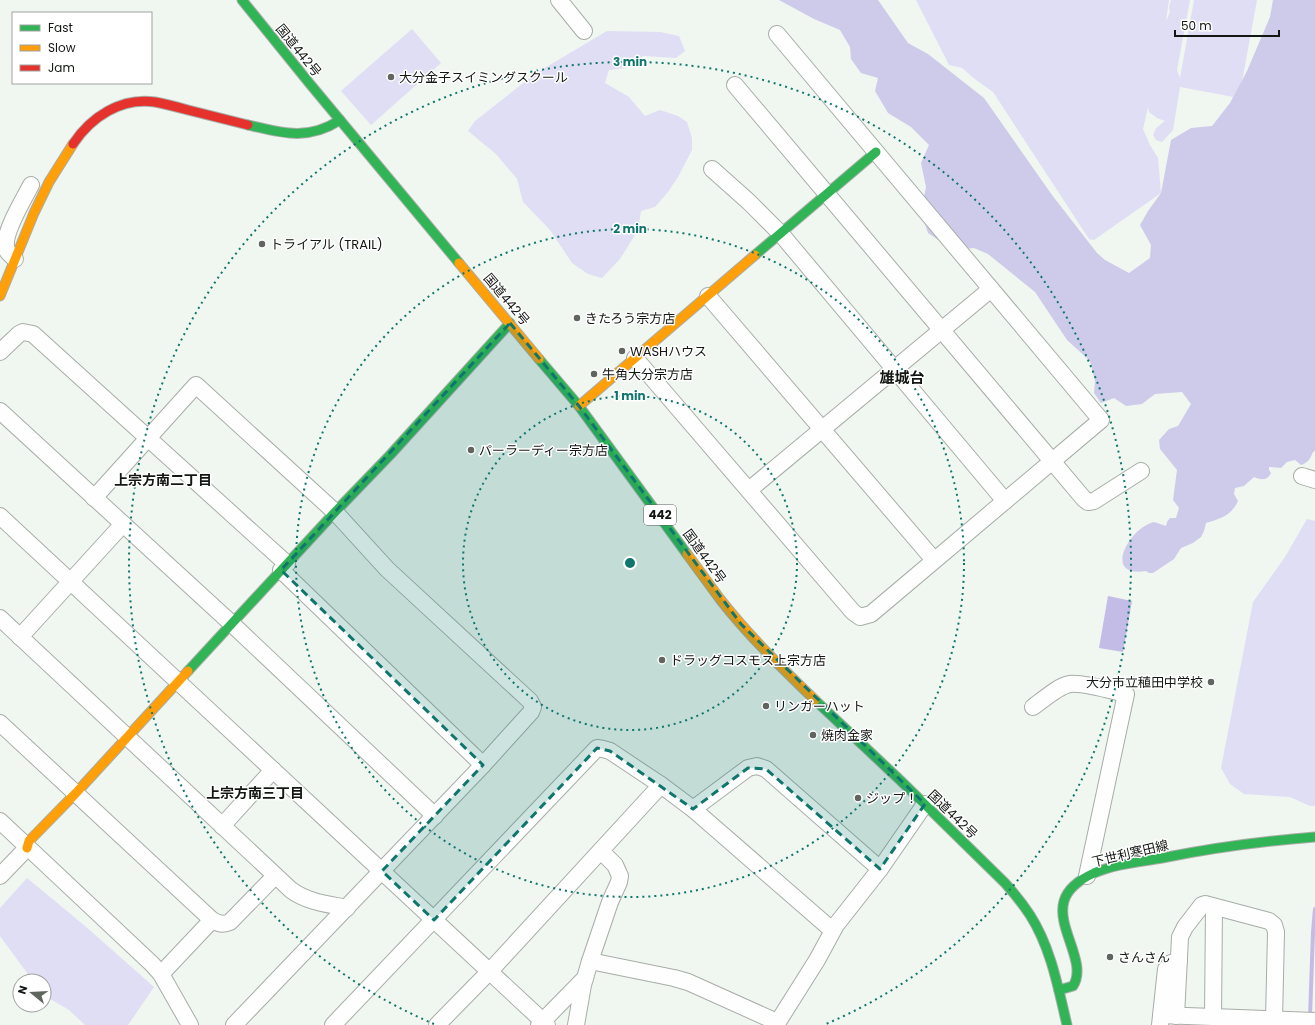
<svg xmlns="http://www.w3.org/2000/svg" width="1315" height="1025" font-family="Poppins,'Noto Sans JP',sans-serif">
	<rect width="100%" height="100%" fill="#f0f6f0"/>
	<g fill="#e0def5">
		<polygon points="916,0 1169,0 1166,21 1170,12 1169,7 1171,0 1190,0 1177,70 1180,78 1194,0 1257,0 1239,98 1180,87 1173,130 1162,142 1156,140 1153,135 1156,128 1165,121 1157,118 1149,112 1148,107 1143,129 1150,145 1158,158 1161,193 1094,240 1089,239 993,92 976,80 962,68 949,65"/>
		<polygon points="412,29 441,63 371,125 341,91"/>
		<polygon points="607,31 660,32 679,36 685,51 676,58 643,56 626,68 609,70 605,83 629,97 645,116 660,110 678,116 687,122 692,138 692,150 678,177 668,192 655,207 641,211 638,230 620,259 602,278 588,274 572,263 550,230 523,202 517,179 496,154 468,131 475,121 522,84 543,69"/>
		<polygon points="1307,519 1315,521 1315,806 1310,806 1290,797 1244,794 1230,784 1221,768 1253,602 1285,557"/>
		<polygon points="27,878 85,926 154,987 128,1025 85,1025 69,1010 47,997 44,994 44,981 33,981 0,936 0,908"/>
	</g>
	<path fill="#cecbea" d="M 779,0 L 878,0 L 908,43 L 928,54 L 984,98 L 1052,195 L 1097,253 L 1105,260 L 1129,273 L 1150,258 L 1151,245 L 1140,225 L 1148,211 L 1161,193 L 1171,140 L 1191,128 L 1212,126 L 1230,103 L 1247,71 L 1270,17 L 1273,0 L 1315,0 L 1315,451 L 1313,452 C 1310,459 1308,463 1301,465 L 1295,460 L 1287,462 L 1281,468 L 1269,467 L 1269,470 L 1271,473 C 1267,481 1261,480 1254,477 L 1244,486 L 1235,488 L 1234,494 L 1238,501 C 1232,515 1220,519 1206,523 L 1204,531 L 1201,537 L 1193,543 L 1181,548 L 1174,559 L 1153,573 L 1149,573 L 1146,571 C 1101,578 1130,527 1154,522 L 1166,526 L 1167,522 L 1170,518 L 1176,518 L 1179,508 L 1173,500 L 1177,470 L 1160,449 L 1159,440 L 1169,429 L 1178,426 L 1191,404 L 1182,392 L 1155,394 L 1142,404 L 1126,406 L 1114,398 L 1101,403 L 1094,393 L 1095,381 L 1090,361 L 1067,340 L 1035,292 L 988,254 L 974,248 L 953,250 L 928,233 L 921,212 L 926,187 L 921,163 L 929,145 L 911,127 L 888,113 L 875,91 L 878,78 L 861,73 L 851,59 L 850,47 L 840,30 L 814,19 Z"/>
	<polygon fill="#c2bce6" points="1108,596 1132,601 1123,652 1099,648"/>
	<g fill="none" stroke-linecap="round" stroke-linejoin="round">
		<polyline stroke="#c2bce6" stroke-width="4" points="1310,1017 1313,932 1315,909"/>
		<defs>
			<g id="street">
				<polyline points="559,0 584,31"/>
				<polyline points="735,85 1084,499 1088,502 1094,501 1141,471"/>
				<polyline points="712,169 749,202 781,234 1005,501"/>
				<path d="M 15,259 C 11,255 6,252 6,246 C 4,231 24,199 31,185"/>
				<polyline points="708,296 934,560"/>
				<polyline points="0,352 19,334 23,332 33,334 287,564"/>
				<polyline points="635,358 853,612 860,617 871,614 1101,420 777,34"/>
				<polyline points="0,411 232,624 435,816"/>
				<polyline points="1302,476 1315,480"/>
				<polyline points="749,490 991,289"/>
				<polyline points="94,498 196,385 335,512 387,569 530,701 533,707 531,712 483,765 234,1025"/>
				<polyline points="0,516 547,1025"/>
				<polyline points="281,570 483,765"/>
				<path d="M 0,618 L 291,890 C 307,902 328,904 347,908"/>
				<polyline points="20,637 123,524"/>
				<path d="M 1033,707 C 1043,700 1058,686 1070,684 C 1082,682 1113,691 1126,694 L 1087,876"/>
				<path d="M 0,723 L 212,920 C 219,924 223,925 230,922 L 275,876"/>
				<polyline points="693,809 748,768 757,766 766,769 880,869"/>
				<polyline points="0,821 152,964 161,974 190,1025"/>
				<polyline points="222,826 273,770"/>
				<polyline points="0,876 27,848"/>
				<polyline points="590,961 674,978 688,982 777,1022"/>
				<polyline points="161,974 212,920"/>
				<polyline points="1161,1015 1315,1021"/>
				<polyline points="1176,1016 1180,937 1185,927 1202,905 1205,904 1269,921 1274,925 1276,932 1274,1020"/>
				<polyline points="1213,1017 1214,907"/>
				<polyline points="333,1025 597,748 603,749 610,751 661,785 693,809 832,930"/>
				<polyline points="437,1025 490,971 661,785"/>
				<polyline points="539,1025 585,978"/>
				<polyline points="576,1025 583,985 590,961 610,902 619,882 620,876 615,865 601,851"/>
				<polyline points="776,1025 817,960 836,925 880,869 925,804"/>
				<polyline points="1160,1025 1166,969 1171,963 1179,961"/>
			</g>
			<g id="fast">
				<polyline points="242,0 310,84 459,263"/>
				<path d="M 248,125 C 282,133 308,141 340,120"/>
				<polyline points="755,255 876,152"/>
				<polyline points="539,359 579,406 687,554"/>
				<polyline points="188,671 335,512 390,455 510,323"/>
				<path d="M 815,700 L 901,781 L 1005,883 C 1014,893 1022,903 1030,915 C 1051,948 1058,987 1067,1025"/>
				<path d="M 1059,990 L 1073,986 C 1088,963 1056,928 1064,901 C 1068,887 1081,879 1094,873 C 1115,864 1139,862 1162,858 C 1212,848 1263,841 1315,837"/>
			</g>
			<g id="slow">
				<polyline points="459,263 539,359"/>
				<polyline points="0,296 34,213 49,182 73,144"/>
				<polyline points="579,406 755,255"/>
				<path d="M 687,554 C 698,569 709,584 720,599 C 748,635 782,668 815,700"/>
				<polyline points="27,848 29,841 76,793 188,671"/>
			</g>
			<path id="jam" d="M 73,144 C 91,117 121,97 155,102 C 166,104 177,107 188,110 C 208,115 228,120 248,125"/>
		</defs>
		<use href="#street" stroke="#a8ada8" stroke-width="18"/>
		<use href="#fast" stroke="#a8ada8" stroke-width="11"/>
		<use href="#slow" stroke="#a8ada8" stroke-width="11"/>
		<use href="#jam" stroke="#a8ada8" stroke-width="11"/>
		<use href="#street" stroke="#fdfefd" stroke-width="16"/>
		<use href="#fast" stroke="#30b455" stroke-width="9"/>
		<use href="#slow" stroke="#ff9f0a" stroke-width="9"/>
		<use href="#jam" stroke="#e5322d" stroke-width="9"/>
	</g>
	<path fill="#0f766e" fill-opacity="0.2" stroke="#0f766e" stroke-width="3" stroke-dasharray="8 5" stroke-linejoin="round" d="M 510,323 L 579,406 L 741,624 L 925,804 L 880,869 L 766,769 L 748,768 L 693,809 L 610,751 L 597,748 L 434,920 L 382,871 L 483,765 L 281,570 Z"/>
	<g fill="none" stroke="#0f766e" stroke-width="2" stroke-dasharray="2 4">
		<circle cx="630" cy="563" r="167"/>
		<circle cx="630" cy="563" r="334"/>
		<path d="M434 1024A501 501 0 1 1 826 1024"/>
	</g>
	<g fill="#606560" stroke="#fff" stroke-width="1.5">
		<circle cx="391" cy="77" r="4"/>
		<circle cx="262" cy="244" r="4"/>
		<circle cx="577" cy="318" r="4"/>
		<circle cx="622" cy="351" r="4"/>
		<circle cx="594" cy="374" r="4"/>
		<circle cx="471" cy="450" r="4"/>
		<circle cx="662" cy="660" r="4"/>
		<circle cx="1211" cy="682" r="4"/>
		<circle cx="766" cy="706" r="4"/>
		<circle cx="813" cy="735" r="4"/>
		<circle cx="858" cy="798" r="4"/>
		<circle cx="1110" cy="957" r="4"/>
	</g>
	<g text-anchor="middle" stroke-width="3" stroke-linejoin="round" paint-order="stroke">
		<rect fill="#fff" stroke="#5a5d5a" stroke-width="1" x="644" y="505" width="32" height="20" rx="3"/>
		<g font-size="12" font-weight="bold" fill="#131713">
			<text x="660" y="519">442</text>
		</g>
		<g font-size="13" fill="#131713" stroke="#fff">
			<text transform="translate(299 50) rotate(51)" y="5">国道442号</text>
			<text transform="translate(507 299) rotate(50)" y="5">国道442号</text>
			<text transform="translate(705 556) rotate(54)" y="5">国道442号</text>
			<text transform="translate(953 814) rotate(44)" y="5">国道442号</text>
			<text transform="translate(1130 853) rotate(-13)" y="5">下世利寒田線</text>
		</g>
		<g font-size="13" fill="#131713" stroke="#fff" text-anchor="start">
			<text x="399" y="82">大分金子スイミングスクール</text>
			<text x="270" y="249">トライアル (TRAIL)</text>
			<text x="585" y="323">きたろう宗方店</text>
			<text x="630" y="356">WASHハウス</text>
			<text x="602" y="379">牛角大分宗方店</text>
			<text x="479" y="455">パーラーディー宗方店</text>
			<text x="670" y="665">ドラッグコスモス上宗方店</text>
			<text x="1203" y="687" text-anchor="end">大分市立稙田中学校</text>
			<text x="774" y="711">リンガーハット</text>
			<text x="821" y="740">焼肉金家</text>
			<text x="866" y="803">ジップ！</text>
			<text x="1118" y="962">さんさん</text>
		</g>
		<g font-size="14" font-weight="bold" fill="#131713" stroke="#fff">
			<text x="163" y="485">上宗方南二丁目</text>
			<text x="255" y="798">上宗方南三丁目</text>
		</g>
		<g font-size="15" font-weight="bold" fill="#131713" stroke="#fff">
			<text x="902" y="383">雄城台</text>
		</g>
	</g>
	<circle cx="630" cy="563" r="6" fill="#0f766e" stroke="#fff" stroke-width="2"/>
	<g font-size="12" text-anchor="middle" font-weight="bold" fill="#0f766e" stroke="#fff" stroke-width="3" stroke-linejoin="round" paint-order="stroke">
		<text x="630" y="66">3 min</text>
		<text x="630" y="233">2 min</text>
		<text x="630" y="400">1 min</text>
	</g>
	<rect x="12" y="12" width="140" height="72" fill="#ffffff" stroke="#a1a2a1"/>
	<rect x="20" y="25" width="20" height="6" fill="#30b455" stroke="#a1a2a1"/>
	<text x="48" y="32" font-size="12" fill="#131713">Fast</text>
	<rect x="20" y="45" width="20" height="6" fill="#ff9f0a" stroke="#a1a2a1"/>
	<text x="48" y="52" font-size="12" fill="#131713">Slow</text>
	<rect x="20" y="65" width="20" height="6" fill="#e5322d" stroke="#a1a2a1"/>
	<text x="48" y="72" font-size="12" fill="#131713">Jam</text>
	<g transform="translate(32 993) rotate(288)"><circle r="19" fill="#ffffff" stroke="#a1a2a1"/>
	<path d="M0-3L7 15L0 10L-7 15Z" fill="#606560"/>
	<text y="-6" font-size="11" font-weight="bold" text-anchor="middle" fill="#131713">N</text>
	</g>
	<path d="M1175 30v6h104v-6" fill="none" stroke="#131713" stroke-width="2"/>
	<text x="1181" y="30" font-size="12" fill="#131713" stroke="#ffffff" stroke-width="3" paint-order="stroke">50 m</text>
</svg>
